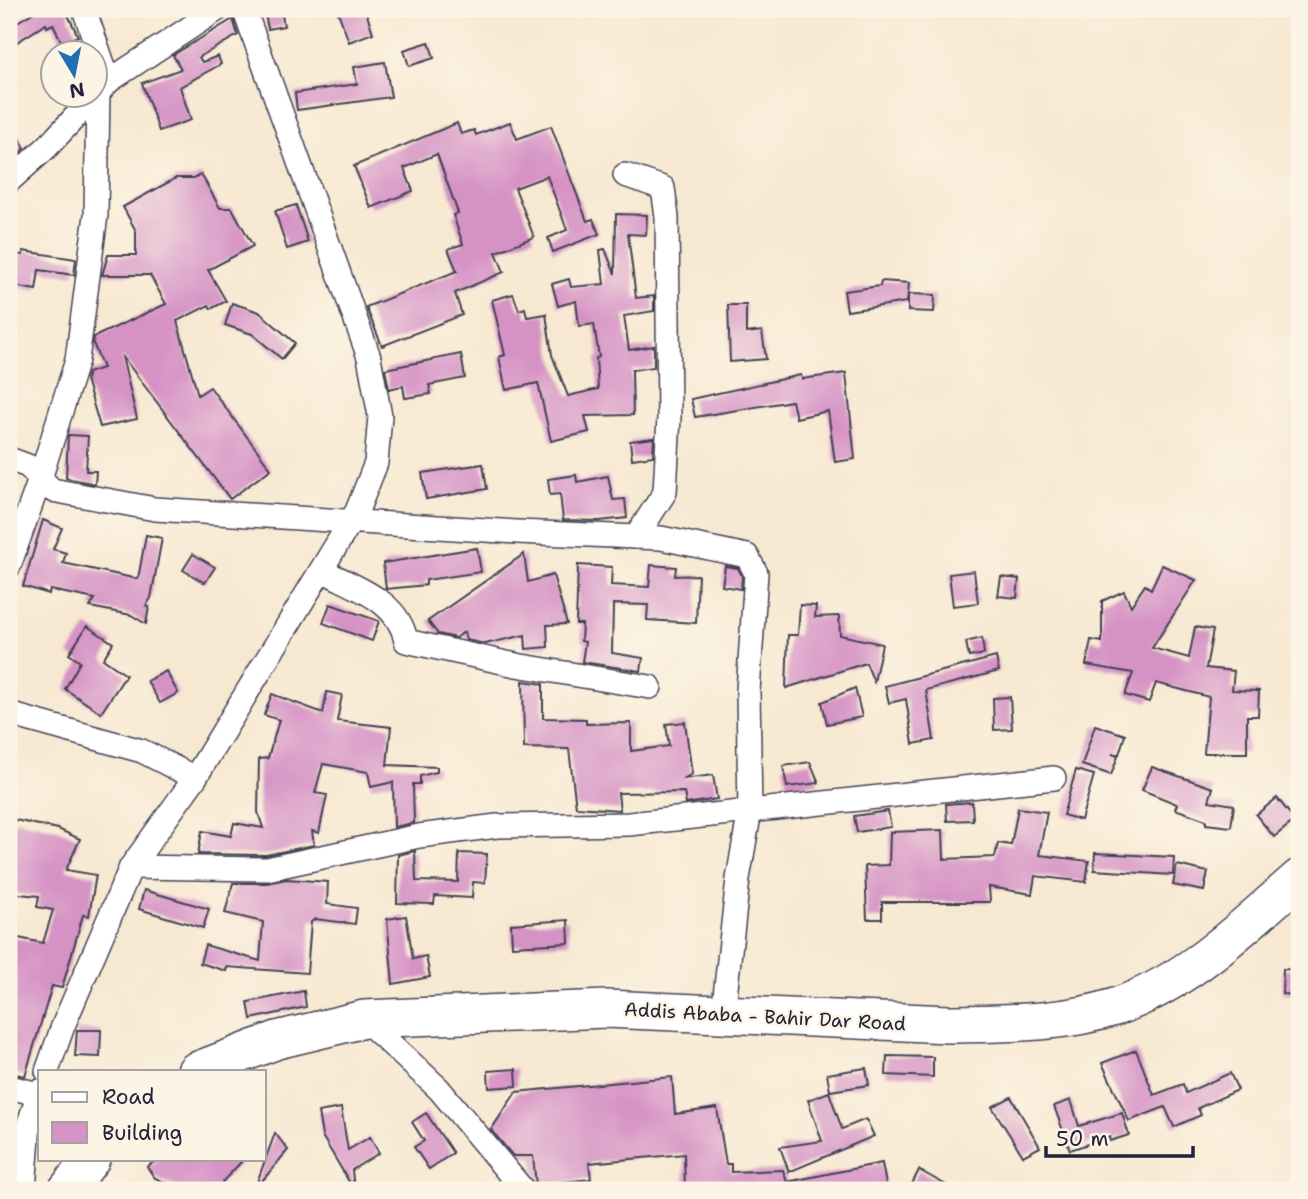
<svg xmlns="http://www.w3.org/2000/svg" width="1308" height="1199" font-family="'Shantell Sans',sans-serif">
	<rect width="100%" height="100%" fill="#fcf5e5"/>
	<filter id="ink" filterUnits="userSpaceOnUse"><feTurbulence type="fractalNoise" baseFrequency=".0143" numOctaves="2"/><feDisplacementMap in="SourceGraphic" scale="14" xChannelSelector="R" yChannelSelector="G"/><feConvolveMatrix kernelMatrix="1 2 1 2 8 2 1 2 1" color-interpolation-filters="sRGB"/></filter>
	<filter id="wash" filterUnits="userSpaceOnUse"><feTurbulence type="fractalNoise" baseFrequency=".00686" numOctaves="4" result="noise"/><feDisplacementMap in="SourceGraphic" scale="28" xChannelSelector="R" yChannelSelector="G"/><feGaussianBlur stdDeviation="1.57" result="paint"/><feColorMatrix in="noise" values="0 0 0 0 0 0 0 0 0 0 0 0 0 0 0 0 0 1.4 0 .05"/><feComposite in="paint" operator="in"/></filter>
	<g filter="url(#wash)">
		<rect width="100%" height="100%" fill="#f7e8d1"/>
		<g id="blocks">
			<g fill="#d592c5">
				<polygon points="39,9 70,9 69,17 78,36 62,43 53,24 47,27 46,24 17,42 9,27"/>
				<polygon points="264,9 281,9 284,26 268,29"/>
				<polygon points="337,9 365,9 373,33 349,42"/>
				<polygon points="233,19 238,35 199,57 202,62 218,56 221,64 180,87 191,120 159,131 142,83 181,69 173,55"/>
				<polygon points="429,42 434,58 409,66 404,50"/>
				<polygon points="385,62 391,97 297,110 295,93 357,84 354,67"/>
				<polygon points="9,120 25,148 9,162"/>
				<polygon points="510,122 517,139 551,126 587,221 593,219 599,234 553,252 548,238 567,230 547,176 515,188 534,237 496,252 504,272 455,293 462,315 382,346 366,307 457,271 448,249 463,244 453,215 458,213 437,154 404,168 413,191 371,208 354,166 457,123 461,134 474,130 476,135"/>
				<polygon points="201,174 220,208 232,208 253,246 208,270 226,301 211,309 209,305 177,321 198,395 210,387 271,469 230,499 122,356 137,419 100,427 86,379 88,373 103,368 93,343 94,337 166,304 150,275 102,275 108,255 136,255 136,231 123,207 176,178 194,178"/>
				<polygon points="296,205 308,242 287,249 275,211"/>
				<polygon points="616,214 647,215 646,235 628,234 636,298 654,296 654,311 624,316 629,350 654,346 654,367 632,370 633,415 585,416 589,432 551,441 538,383 506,390 499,357 505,355 492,300 513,294 519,310 525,308 527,317 546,314 552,355 568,396 598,389 596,358 599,357 594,324 579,326 576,301 558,306 552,284 569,279 571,287 604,284 600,250 605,249 615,274"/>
				<polygon points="23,251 76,259 74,275 39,270 36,290 9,285 9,254 23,255"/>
				<polygon points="881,281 909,283 907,302 847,311 844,291 880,286"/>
				<polygon points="908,294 935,295 934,312 908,311"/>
				<polygon points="232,303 259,312 295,343 282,359 252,334 225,325"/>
				<polygon points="728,305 746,305 746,333 762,331 766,359 730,362"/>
				<polygon points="461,354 465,378 429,385 431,394 405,398 403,386 389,389 385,369"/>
				<polygon points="846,373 855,459 835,462 828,411 796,418 792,401 695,417 691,399 801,375 802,379"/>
				<polygon points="68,435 88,436 86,471 96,471 95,484 66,478"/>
				<polygon points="654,438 653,456 632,459 630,441"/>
				<polygon points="483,464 487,489 426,499 422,473"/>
				<polygon points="576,475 577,482 608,476 613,500 625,499 627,518 599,521 563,520 560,494 550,495 548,479"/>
				<polygon points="43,520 62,528 53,549 66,553 63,563 138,579 146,535 162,538 151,598 146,606 149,607 146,624 131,615 90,607 95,599 50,590 49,594 23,586"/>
				<polygon points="477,548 481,572 426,580 426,585 386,589 383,563"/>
				<polygon points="193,554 215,567 205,583 183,570"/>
				<polygon points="524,554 528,582 553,575 567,624 547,625 548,647 526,649 525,635 485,644 466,640 464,632 456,638 438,634 428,621"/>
				<polygon points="578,565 612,567 611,585 649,587 651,565 676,567 675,576 698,575 696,623 647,620 648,605 613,604 612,653 643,658 641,671 582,662 585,642 581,641 582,624 576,624"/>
				<polygon points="1162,565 1196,580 1152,648 1189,658 1195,627 1213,630 1206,668 1234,671 1232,690 1259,691 1258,716 1247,716 1247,753 1204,753 1209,697 1156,683 1149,702 1125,695 1133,673 1086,665 1091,640 1102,642 1102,601 1124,591 1131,606 1145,585 1151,589"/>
				<polygon points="725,566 738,568 742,576 741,589 722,586"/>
				<polygon points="974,571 978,603 953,606 949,574"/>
				<polygon points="1001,577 1019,579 1017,598 998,596"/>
				<polygon points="330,604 379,621 372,641 323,623"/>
				<polygon points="800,605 816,606 815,617 839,616 840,635 882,644 874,682 866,663 786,688 788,635 798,635"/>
				<polygon points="87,626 113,643 103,659 126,675 101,713 65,689 80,662 69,654"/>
				<polygon points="982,638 984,654 969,657 966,642"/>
				<polygon points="996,657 999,671 926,690 934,740 913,744 906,699 889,703 885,686"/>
				<polygon points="166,671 178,693 160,703 147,681"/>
				<polygon points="523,681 543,684 543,718 586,719 586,724 631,723 631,751 669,746 666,724 685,722 692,774 683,779 713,775 717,799 686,804 684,792 618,793 620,810 576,807 569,749 524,748"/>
				<polygon points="855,688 862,717 827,724 822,702"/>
				<polygon points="327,692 342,695 337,721 391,727 387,765 437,767 437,772 420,776 420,784 413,784 414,823 394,827 393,782 371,787 368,772 323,764 315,793 327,795 319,833 312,831 314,845 266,855 198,854 202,831 231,836 234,823 263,828 258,812 259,759 268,758 279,720 264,715 272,694 323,713"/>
				<polygon points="1010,697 1012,729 994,730 993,698"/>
				<polygon points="1095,725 1125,735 1119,754 1112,754 1118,756 1111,775 1082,765"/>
				<polygon points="810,762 819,783 787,787 783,766"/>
				<polygon points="1152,767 1213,788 1209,801 1234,805 1231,827 1206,824 1206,820 1175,809 1177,804 1142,790"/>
				<polygon points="1076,770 1094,775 1081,820 1063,815"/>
				<polygon points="1277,798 1295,820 1274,837 1256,815"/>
				<polygon points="972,802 973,820 947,821 946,804"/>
				<polygon points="1018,808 1047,812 1039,855 1089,861 1086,882 1035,876 1032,894 989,887 990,902 882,902 882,919 867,919 865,866 889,865 890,832 943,830 944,859 995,857 998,843 1011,845"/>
				<polygon points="888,811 891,827 857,832 854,816"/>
				<polygon points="15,820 58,829 80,839 66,870 96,875 89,916 83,915 62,988 52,986 25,1076 9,1073 9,936 43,943 53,910 37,907 39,896 9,893 9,844"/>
				<polygon points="415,851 416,881 458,882 459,853 487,854 485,883 473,882 472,898 435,896 434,904 397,903 398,855"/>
				<polygon points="1095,853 1174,857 1173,875 1094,870"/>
				<polygon points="1177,865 1208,872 1204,891 1173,885"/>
				<polygon points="286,879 328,882 327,904 357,908 355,924 315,919 311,922 307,973 227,967 226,971 200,963 205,945 260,961 263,922 225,913 233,883 267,883"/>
				<polygon points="144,890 209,909 203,928 139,909"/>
				<polygon points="406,916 413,959 426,956 430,977 393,984 387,919"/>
				<polygon points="568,920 569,943 512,946 511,924"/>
				<polygon points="1283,969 1299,970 1299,995 1282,994"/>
				<polygon points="304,991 306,1007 251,1019 248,1002"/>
				<polygon points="77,1030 101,1030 100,1057 75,1056"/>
				<polygon points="1136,1050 1154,1095 1183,1084 1186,1093 1230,1073 1238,1090 1198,1108 1201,1115 1174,1127 1165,1107 1129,1121 1102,1063"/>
				<polygon points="887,1056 933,1057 933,1077 886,1075"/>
				<polygon points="866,1068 869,1085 830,1091 827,1074"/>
				<polygon points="516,1069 517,1086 489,1088 488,1071"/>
				<polygon points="672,1077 675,1114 717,1108 726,1164 731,1164 731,1172 783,1170 787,1182 882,1163 887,1190 753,1190 753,1186 685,1190 684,1154 589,1163 591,1179 536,1185 533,1156 513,1156 491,1130 516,1092"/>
				<polygon points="829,1092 842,1129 866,1119 874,1136 789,1172 780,1147 822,1141 808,1100"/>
				<polygon points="1011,1097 1040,1147 1023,1156 992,1107"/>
				<polygon points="1071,1100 1079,1126 1122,1113 1129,1135 1110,1141 1109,1137 1070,1150 1054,1106"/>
				<polygon points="341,1108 348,1150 370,1137 379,1153 352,1170 354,1190 322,1136 318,1112"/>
				<polygon points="426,1113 453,1153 429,1169 414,1147 424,1141 412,1122"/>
				<polygon points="275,1133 288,1150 258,1186 256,1185"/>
				<polygon points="158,1159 244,1159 223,1181 218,1190 182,1190 155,1178 147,1167"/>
				<polygon points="919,1170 955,1190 923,1190 912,1184"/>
			</g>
		</g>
	</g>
	<g filter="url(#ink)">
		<use href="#blocks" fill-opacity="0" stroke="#424052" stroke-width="2"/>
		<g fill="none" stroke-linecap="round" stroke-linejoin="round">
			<defs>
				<g id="minor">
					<polyline points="84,9 109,81"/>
					<polyline points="625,175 663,188 667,217 669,417 665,492 636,537"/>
					<polyline points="9,181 47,147 109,81 218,9"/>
					<polyline points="9,459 28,466 52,490 155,509 517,532 661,538 747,556 756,573 748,691 750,810 738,879 723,1014"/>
					<polyline points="9,566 40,479 77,360 96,215 98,92"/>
					<path d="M 322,570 C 355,588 399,600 406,641 L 516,665 L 650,687"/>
					<polyline points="9,714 142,751 195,778"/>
					<polyline points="131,867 267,869 419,836 497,826 629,824 1054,778"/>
					<polyline points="364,1019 439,1089 523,1190"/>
					<polyline points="47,1071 63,1026 131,867 195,778 357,511 376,463 380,416 369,357 244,9"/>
					<polyline points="9,1087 39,1094"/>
					<polyline points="24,1190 29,1123 40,1091"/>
				</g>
				<g id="trunk">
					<path d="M 196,1071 L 277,1040 L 364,1019 L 606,1009 L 949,1024 C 1004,1023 1063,1024 1115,1007 C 1187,983 1243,927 1299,878"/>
					<polyline points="67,1190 91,1159"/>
				</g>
			</defs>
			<use href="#minor" stroke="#424052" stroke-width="26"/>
			<use href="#trunk" stroke="#424052" stroke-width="40"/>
			<use href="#minor" stroke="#fff" stroke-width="23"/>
			<use href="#trunk" stroke="#fff" stroke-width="37"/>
		</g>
	</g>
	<g text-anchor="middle" stroke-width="5" stroke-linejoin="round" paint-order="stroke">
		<g font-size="19" fill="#22223b" stroke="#fcf5e5">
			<text transform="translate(765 1016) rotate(3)" y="7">Addis Ababa - Bahir Dar Road</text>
		</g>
	</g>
	<rect width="1308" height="1199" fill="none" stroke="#fcf5e5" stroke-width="35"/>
	<rect x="38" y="1070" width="228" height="91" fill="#fcf5e5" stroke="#a5a1a1" stroke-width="2"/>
	<rect x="52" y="1092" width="35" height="10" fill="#ffffff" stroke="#a5a1a1" stroke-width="2"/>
	<text x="102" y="1104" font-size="21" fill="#22223b">Road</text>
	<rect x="52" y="1122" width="35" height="21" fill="#d592c5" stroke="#a5a1a1" stroke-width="2"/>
	<text x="102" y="1140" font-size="21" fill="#22223b">Building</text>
	<g transform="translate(74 74) rotate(170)"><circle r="33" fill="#fcf5e5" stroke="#a5a1a1" stroke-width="2"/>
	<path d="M0-5L12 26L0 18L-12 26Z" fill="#1f6fb2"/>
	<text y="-10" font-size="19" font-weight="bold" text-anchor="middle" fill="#22223b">N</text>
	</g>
	<path d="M1046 1146v10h147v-10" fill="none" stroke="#22223b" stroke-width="3.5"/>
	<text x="1056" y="1146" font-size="21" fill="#22223b" stroke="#fcf5e5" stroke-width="5" paint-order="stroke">50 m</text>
</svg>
